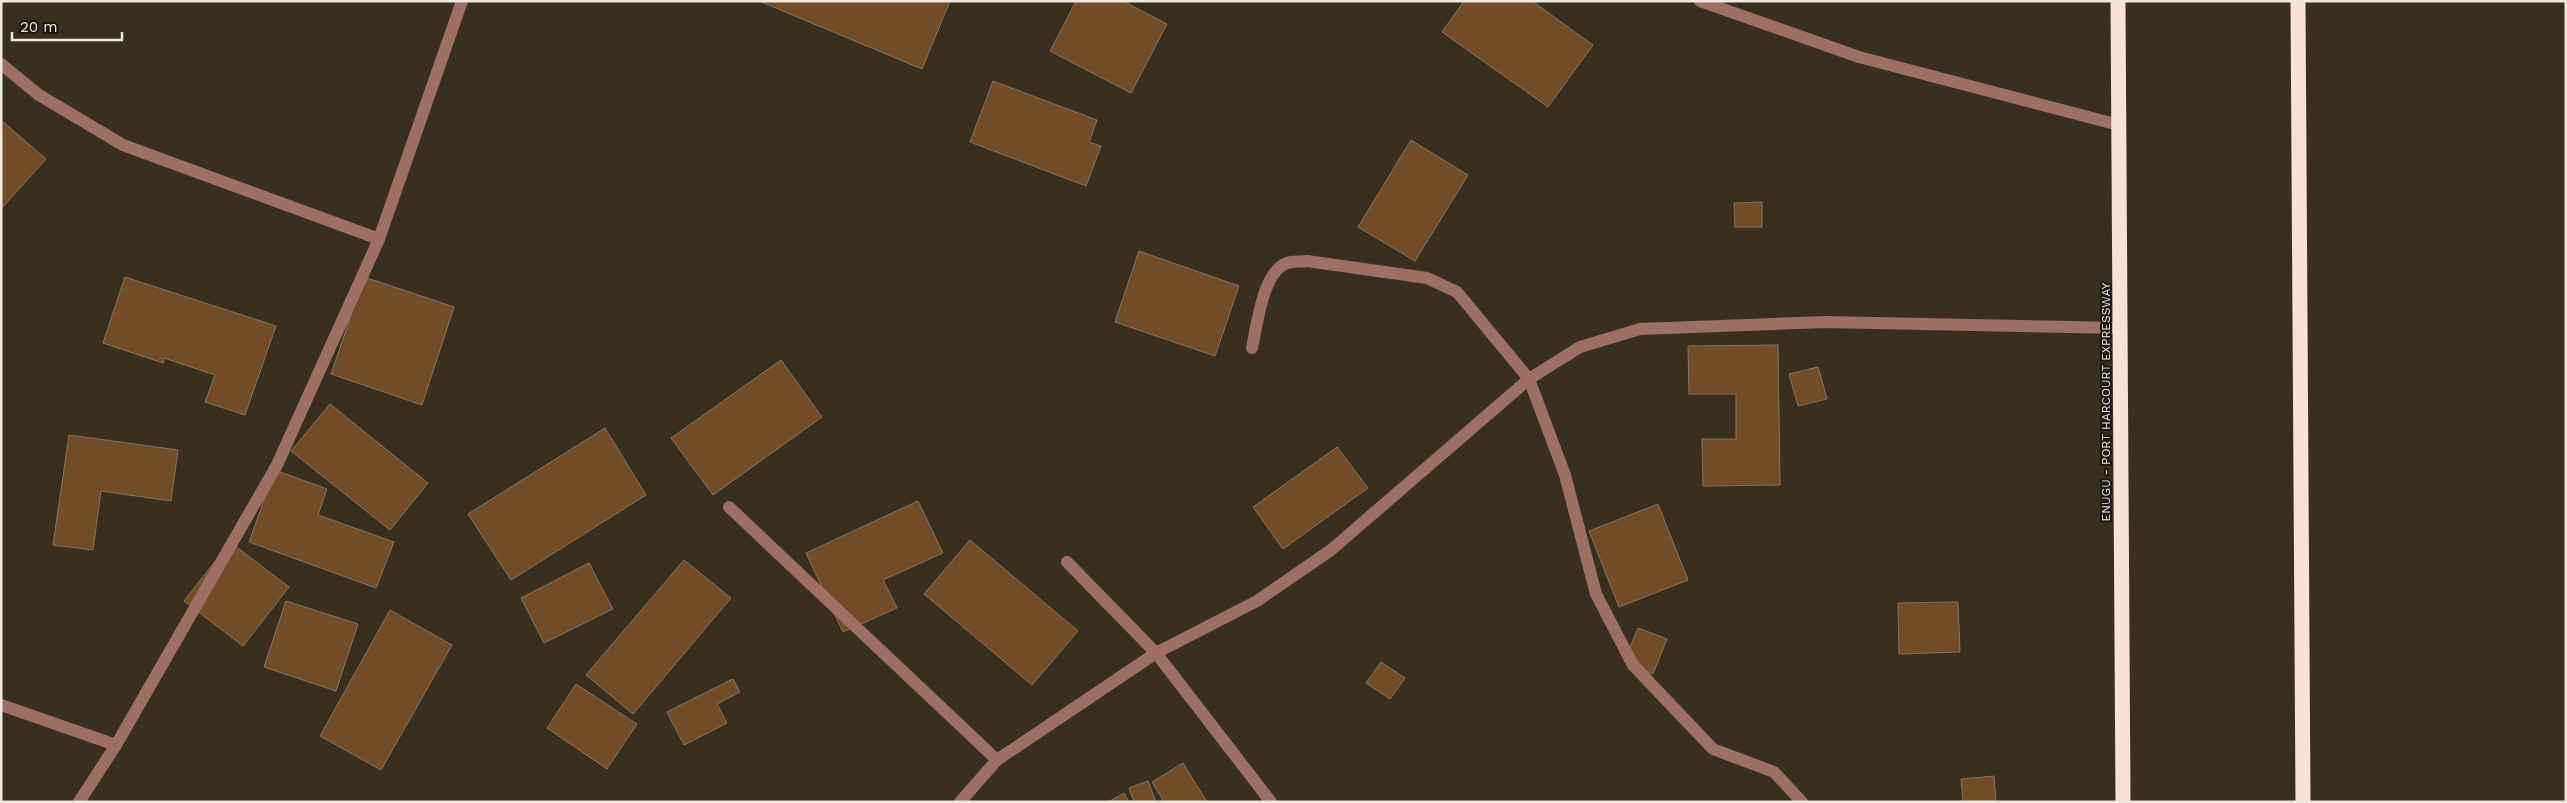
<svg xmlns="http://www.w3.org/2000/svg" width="2567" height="803" font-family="'Work Sans',sans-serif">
	<rect width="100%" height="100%" fill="#382f1f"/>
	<g fill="#724c26" stroke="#857566">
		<polygon points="759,1 950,1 922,69"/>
		<polygon points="1076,1 1123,1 1167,24 1131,93 1050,51"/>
		<polygon points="1464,1 1532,1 1593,45 1548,107 1442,32"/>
		<polygon points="993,81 1097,120 1089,142 1101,146 1086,186 970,142"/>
		<polygon points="1,120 46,159 1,209"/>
		<polygon points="1411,140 1468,175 1415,261 1358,227"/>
		<polygon points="1762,202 1762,227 1735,227 1734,203"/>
		<polygon points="1139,251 1239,286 1215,356 1115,322"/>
		<polygon points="125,277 276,326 245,415 205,402 215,375 164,358 163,363 103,343"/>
		<polygon points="364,277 454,307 422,405 331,374"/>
		<polygon points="1778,345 1780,485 1703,486 1702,439 1736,439 1736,394 1689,394 1688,346"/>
		<polygon points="781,360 822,417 713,495 671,438"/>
		<polygon points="1818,367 1827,399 1798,406 1789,374"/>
		<polygon points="330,404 428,483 390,530 291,451"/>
		<polygon points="605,428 646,495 511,580 468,514"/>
		<polygon points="69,435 178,450 171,501 101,491 93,550 53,545"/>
		<polygon points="1337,447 1368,488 1283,549 1253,507"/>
		<polygon points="275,470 327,489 318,515 394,542 376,588 249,542"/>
		<polygon points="918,501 943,553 883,580 897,608 843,632 806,553"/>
		<polygon points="1658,504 1688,580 1619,607 1589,531"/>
		<polygon points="970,540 1078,631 1032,685 924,594"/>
		<polygon points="230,542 289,587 243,646 184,601"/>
		<polygon points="684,560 731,598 633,714 586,675"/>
		<polygon points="589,563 613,609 544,643 521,598"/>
		<polygon points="286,601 358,624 336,691 264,667"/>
		<polygon points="1958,602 1960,652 1899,654 1898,603"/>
		<polygon points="390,610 452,645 381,770 320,736"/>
		<polygon points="1638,628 1667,639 1653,674 1624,662"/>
		<polygon points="1381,662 1405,678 1390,699 1366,683"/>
		<polygon points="733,679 740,692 717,704 727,723 684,745 667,712"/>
		<polygon points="576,684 637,724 607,769 547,728"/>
		<polygon points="1183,763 1207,802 1164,802 1152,782"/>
		<polygon points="1994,776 1996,802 1963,802 1961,779"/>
		<polygon points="1148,781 1156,802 1134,802 1129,788"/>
		<polygon points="1124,793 1129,802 1108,802"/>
	</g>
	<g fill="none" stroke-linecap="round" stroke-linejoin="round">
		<g stroke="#9d7063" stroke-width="12">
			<polyline points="1700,1 1859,57 2119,125"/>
			<polyline points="1,64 39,95 123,145 379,239"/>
			<path d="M 1252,348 C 1257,325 1263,271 1287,263 C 1293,261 1301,262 1307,261 L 1427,278 L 1457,292 L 1529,379 L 1565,475 L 1596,594 L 1633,665 L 1713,749 L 1774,772 L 1802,802"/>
			<polyline points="729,507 997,760"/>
			<polyline points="1067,562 1156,653 1271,802"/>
			<polyline points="1,705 116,745"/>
			<polyline points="79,802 116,745 277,465 379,239 462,1"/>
			<polyline points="960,802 997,760 1156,653 1257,601 1331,550 1529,379 1580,347 1640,329 1825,322 2121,328"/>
		</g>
		<g stroke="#f8e1da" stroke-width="15">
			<polyline points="2118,1 2123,802"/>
			<polyline points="2298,1 2303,802"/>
		</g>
	</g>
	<g text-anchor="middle" stroke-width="4" stroke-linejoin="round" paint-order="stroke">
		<g font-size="12" fill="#eee8de" stroke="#1c1811">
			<text transform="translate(2106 402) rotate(-90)" y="4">ENUGU - PORT HARCOURT EXPRESSWAY</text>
		</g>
	</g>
	<rect width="2567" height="803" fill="none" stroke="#eee8de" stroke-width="5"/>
	<path d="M12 32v8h110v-8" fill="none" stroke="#eee8de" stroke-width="2.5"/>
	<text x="20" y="32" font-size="15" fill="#eee8de" stroke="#1c1811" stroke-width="4" paint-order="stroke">20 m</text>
</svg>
